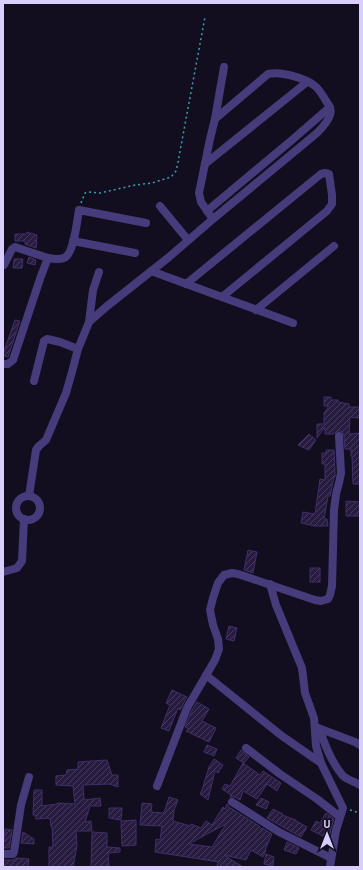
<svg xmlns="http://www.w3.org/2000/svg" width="363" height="870" font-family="'PT Sans',sans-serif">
	<defs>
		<pattern id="building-hatch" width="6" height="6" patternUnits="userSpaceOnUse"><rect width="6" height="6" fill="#271b3f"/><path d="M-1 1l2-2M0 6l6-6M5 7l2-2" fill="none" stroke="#463b5c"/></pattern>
	</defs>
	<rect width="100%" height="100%" fill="#130e1f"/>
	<g fill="url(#building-hatch)" stroke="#412f69" fill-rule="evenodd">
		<polygon points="27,232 37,235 36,248 25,244 25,241 15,241 15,234 26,234"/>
		<polygon points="29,257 36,260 35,265 27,263"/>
		<polygon points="14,259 23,259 22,268 13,268"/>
		<polygon points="15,320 20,321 8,357 3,355 3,354"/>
		<polygon points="324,397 331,397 331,400 338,400 338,402 349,404 349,407 360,407 360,418 350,417 349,434 360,433 360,484 353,484 352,456 351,456 351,449 345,449 344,436 343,433 341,431 338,431 336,432 334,434 325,434 325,427 317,438 317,424 324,424 324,413 329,406 324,406"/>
		<polygon points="309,434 316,440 309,450 298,445"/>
		<polygon points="326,450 334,450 335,473 335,477 334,477 330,496 328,496 324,519 327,519 328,526 315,526 301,523 303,512 315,514 320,479 325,480 325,464 322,464 322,453 326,453"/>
		<polygon points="346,501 360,502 359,516 346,516"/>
		<polygon points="248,550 257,552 253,573 244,570"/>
		<rect x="310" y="568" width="10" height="14"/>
		<polygon points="229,626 237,628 234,641 226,639"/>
		<polygon points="172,690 187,697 180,710 178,708 169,731 161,728 170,705 166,703"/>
		<polygon points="197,702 209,709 202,721 216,728 209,742 186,731 189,729 185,727 192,710"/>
		<polygon points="207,745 217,749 214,756 204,752"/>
		<polygon points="241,750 249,757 244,763 236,758"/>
		<polygon points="214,759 223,765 218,773 215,771 208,800 200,794 202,790 209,767"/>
		<polygon points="107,760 112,775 118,775 118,787 109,784 83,785 84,800 100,798 101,806 90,806 85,822 91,821 92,831 76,831 77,846 73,867 49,867 49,847 53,847 52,827 51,827 50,818 36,819 35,815 33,815 34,790 42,790 42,806 57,804 57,803 75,804 73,786 56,785 56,776 66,775 67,770 78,769 78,762"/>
		<polygon points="243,763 260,775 263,771 281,783 277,791 267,784 257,799 243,791 240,800 235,797 230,797 231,795 222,789 225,784 230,786"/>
		<path d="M 169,797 L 178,800 L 174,810 L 173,821 L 190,826 L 191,824 L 201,828 L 206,821 L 212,825 L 223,807 L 225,809 L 227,804 L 229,807 L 259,826 L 262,829 L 262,828 L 272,834 L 265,850 L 266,850 L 263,857 L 251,850 L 246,860 L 224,855 L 243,867 L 216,867 L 219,862 L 155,852 L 156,839 L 160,840 L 162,826 L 140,825 L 142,803 L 152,804 L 151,812 L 164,813 ZM 226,824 L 212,847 L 189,844 L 207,834 Z"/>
		<polygon points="261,798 269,802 266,809 256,805"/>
		<polygon points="109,808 122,808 121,820 109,818"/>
		<polygon points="273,809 283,814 282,815 296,820 296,821 307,827 301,837 267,818"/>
		<polygon points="326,813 334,819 331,829 329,839 311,830 316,821 320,823"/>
		<polygon points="136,820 136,845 122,846 121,821"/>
		<polygon points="5,829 12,830 9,848 3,848"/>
		<polygon points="23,832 34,839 34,844 21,843"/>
		<polygon points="92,832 107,833 107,847 120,848 120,852 108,853 109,867 91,867"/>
		<polygon points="287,842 299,848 296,854 284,850"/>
		<polygon points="266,854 274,857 273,866 264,864"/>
		<polygon points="17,858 29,859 28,867 3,867 3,860 13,860"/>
	</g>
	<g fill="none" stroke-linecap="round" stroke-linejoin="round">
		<g stroke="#35a2aa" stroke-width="1.5" stroke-dasharray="2 3" stroke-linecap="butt">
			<polyline points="81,203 85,193 88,192 100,193 135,185 152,183 171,177 176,171 178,162 205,17"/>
			<polyline points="350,810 360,813"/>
		</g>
		<g stroke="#463c7b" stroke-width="8">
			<polyline points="205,164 307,82"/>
			<polyline points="160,206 188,240"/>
			<polyline points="207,211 292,140 330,107"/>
			<polyline points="210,215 201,202 199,193 210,139 215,119 224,67"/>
			<polyline points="73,241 135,253"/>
			<polyline points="4,265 12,249 15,247 48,258"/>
			<polyline points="151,271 293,323"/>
			<polyline points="186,284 321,174 325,173 329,174 332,195 332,204 327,211 222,297"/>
			<polyline points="256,310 334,246"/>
			<polyline points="89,322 93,290 99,272"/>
			<path d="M 3,364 L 8,364 L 13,360 L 41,276 L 48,258 C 53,259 59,260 64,258 C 74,254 77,221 79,210 L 146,223"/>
			<polyline points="34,381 44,341 47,339 60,342 78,349"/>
			<path d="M 29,496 L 36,450 L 39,446 L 46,440 L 66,393 L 72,372 L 78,349 L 89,322 L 106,307 L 169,257 L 213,219 L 317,133 C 322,128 328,122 330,115 C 332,110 329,105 326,101 C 323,96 320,90 315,86 C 305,78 281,71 268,74 L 215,119"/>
			<circle cx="28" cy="508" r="12"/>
			<polyline points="3,572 17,568 22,561 24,519"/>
			<polyline points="270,584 276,605 302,668 305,693 314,718 316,746 321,763 343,808 336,830 330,867"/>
			<polyline points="206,675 282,736 321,763"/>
			<polyline points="318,728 355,742 360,745"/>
			<path d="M 320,730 C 325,746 332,763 343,776 C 348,780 355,782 360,785"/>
			<polyline points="246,748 280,774 317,799 340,817"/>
			<polyline points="157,786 187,708 215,660 219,649 218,639 213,625 210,610 213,598 218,583 224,575 232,573 238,574 315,600 321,601 328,599 330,595 332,586 334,510 336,494 339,483 341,473 339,436"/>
			<polyline points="232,802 279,832 331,858"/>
			<polyline points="3,854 13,854 14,852 21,805 29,777"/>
		</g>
	</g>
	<rect width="363" height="870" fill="none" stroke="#dacffc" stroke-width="8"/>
	<g transform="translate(327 834)" stroke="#130e1f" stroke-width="3" paint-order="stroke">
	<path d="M0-3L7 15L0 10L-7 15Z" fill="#dacffc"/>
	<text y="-6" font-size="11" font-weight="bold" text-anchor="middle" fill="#dacffc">U</text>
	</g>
</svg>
